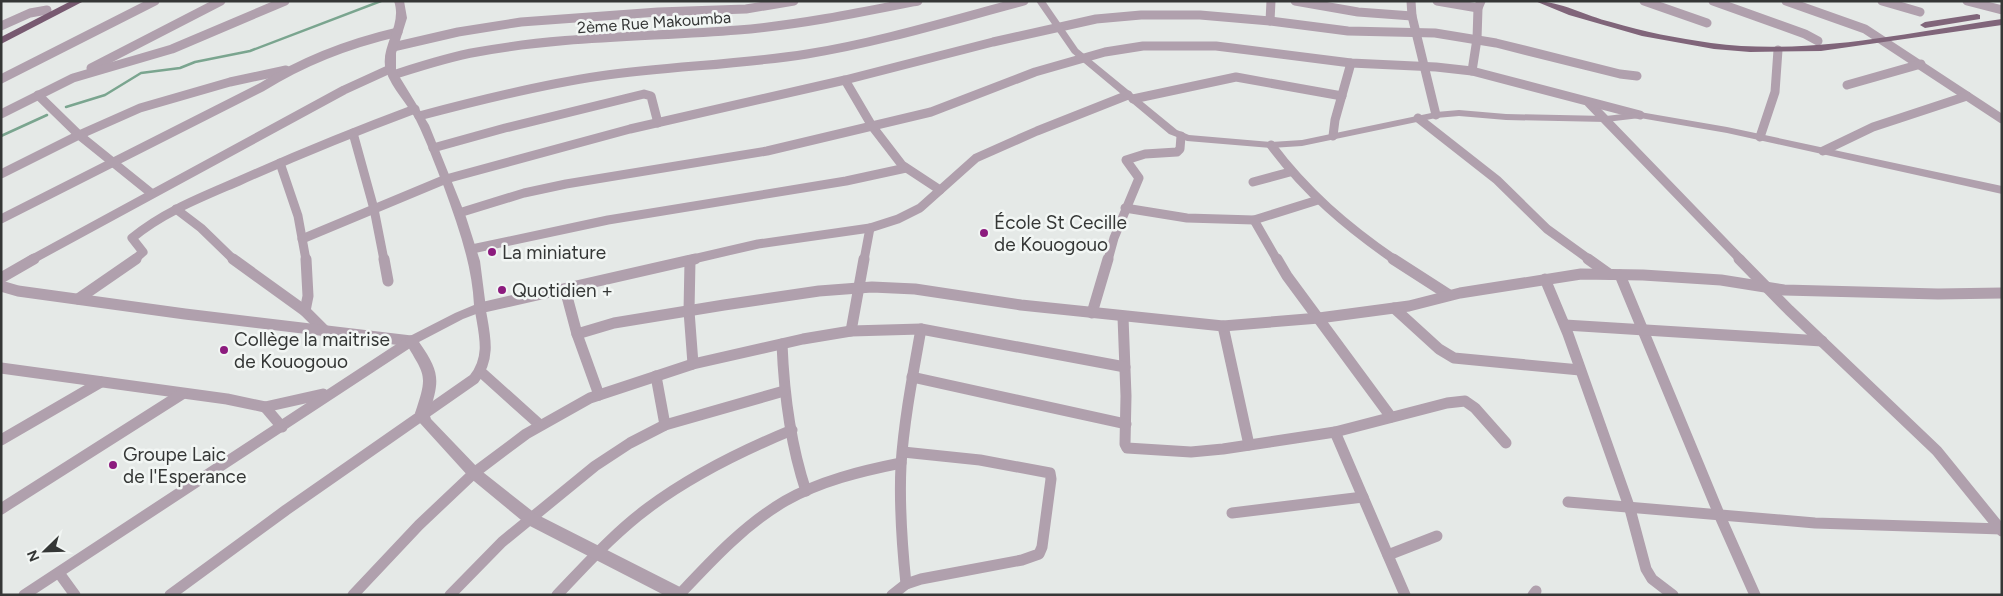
<svg xmlns="http://www.w3.org/2000/svg" width="2003" height="596" font-family="Figtree,sans-serif">
	<rect width="100%" height="100%" fill="#e5e9e7"/>
	<g fill="none" stroke-linecap="round" stroke-linejoin="round">
		<g stroke="#7aa58f" stroke-width="2.5">
			<polyline points="66,107 105,95 141,73 180,68 195,62 250,51 381,1"/>
			<polyline points="1,136 47,115"/>
		</g>
		<g stroke="#b0a0ad" stroke-width="9">
			<polyline points="1295,1 1358,12 1412,16"/>
			<polyline points="1411,1 1412,16 1436,115"/>
			<polyline points="1437,1 1478,8"/>
			<polyline points="1644,1 1707,23"/>
			<polyline points="1713,1 1805,34 1818,41"/>
			<polyline points="1786,1 1865,29 2002,119"/>
			<polyline points="1882,1 1920,12"/>
			<polyline points="1967,1 2002,10"/>
			<polyline points="1270,21 1271,1"/>
			<polyline points="1,26 30,13 47,10"/>
			<polyline points="393,47 458,32 521,22 658,12 746,9 794,1"/>
			<polyline points="91,68 221,1"/>
			<polyline points="1472,71 1477,39 1478,8 1481,1"/>
			<path d="M 393,75 C 421,66 448,57 477,52 C 563,36 651,37 738,30 C 799,25 858,13 918,1"/>
			<polyline points="1,79 155,1"/>
			<polyline points="845,80 872,126 902,165 940,190"/>
			<polyline points="1847,85 1921,64"/>
			<polyline points="38,95 79,135 151,193"/>
			<polyline points="1133,99 1236,77 1342,96"/>
			<polyline points="1589,103 1741,260"/>
			<polyline points="1,114 73,78 172,49 285,1"/>
			<path d="M 419,116 C 479,100 539,85 600,76 C 669,66 739,65 807,54 C 881,42 952,20 1024,1"/>
			<polyline points="1418,118 1497,180 1547,229 1590,260"/>
			<polyline points="353,133 374,209 384,260"/>
			<polyline points="1333,136 1335,120 1351,63"/>
			<polyline points="1760,137 1775,92 1778,50"/>
			<path d="M 1271,145 C 1306,192 1347,227 1395,260"/>
			<polyline points="433,148 505,128 644,94 651,96 658,123"/>
			<polyline points="1823,151 1873,127 1967,96"/>
			<polyline points="280,163 298,216 306,260"/>
			<polyline points="1,174 79,135 140,108 230,82 286,70"/>
			<polyline points="1253,182 1290,172"/>
			<polyline points="1125,208 1187,218 1254,220 1318,200"/>
			<polyline points="176,209 201,228 234,260"/>
			<polyline points="459,213 524,193 566,184 767,151 931,112 1035,72 1105,52 1143,46 1216,46 1351,63 1436,67 1472,71 1640,115"/>
			<path d="M 1,219 L 262,87 C 303,61 351,43 398,32"/>
			<polyline points="1254,220 1277,260"/>
			<polyline points="302,239 446,179 630,129 845,80 993,42 1096,19 1141,15 1200,15 1270,21 1348,31 1435,33 1496,43 1620,74 1637,76"/>
			<polyline points="472,249 608,220 846,181 906,168"/>
			<polyline points="31,260 344,90 390,69"/>
			<path d="M 134,260 L 143,252 L 132,238 C 163,212 202,197 239,181 C 297,155 356,131 415,109"/>
			<polyline points="689,260 758,244 870,228 898,219 920,208 976,158 1037,131 1128,95"/>
			<polyline points="864,260 870,228"/>
			<polyline points="1108,260 1114,238 1139,178 1126,160 1145,154 1177,152 1180,149 1181,136"/>
		</g>
		<g stroke="#b0a0ad" stroke-width="11">
			<polyline points="233,259 305,311 325,331"/>
			<polyline points="384,259 388,281"/>
			<polyline points="1277,259 1287,276 1391,417"/>
			<polyline points="1393,259 1449,295"/>
			<polyline points="1588,259 1609,274"/>
			<polyline points="1739,259 1789,310 1937,451 2002,531"/>
			<polyline points="690,261 689,311 693,364"/>
			<polyline points="1620,275 1719,514 1755,595"/>
			<polyline points="1,278 34,259"/>
			<polyline points="1545,279 1568,334 1630,509 1646,569 1652,579 1673,595"/>
			<polyline points="1,286 18,291 185,314 411,341"/>
			<polyline points="565,289 577,334 599,395"/>
			<polyline points="78,299 136,259"/>
			<polyline points="1394,308 1439,349 1454,358 1580,370"/>
			<polyline points="305,311 308,296 306,259"/>
			<polyline points="1092,313 1108,259"/>
			<polyline points="1123,317 1126,396 1125,444 1127,448 1191,452 1223,449 1335,432 1447,403 1465,401 1475,408 1506,443"/>
			<polyline points="1565,325 1822,341"/>
			<polyline points="1223,326 1249,445"/>
			<polyline points="851,331 864,259"/>
			<polyline points="577,334 614,323 724,305 819,291 872,287 915,289 1021,305 1223,326 1319,318 1409,306 1460,293 1581,274 1643,275 1721,280 1784,290 1938,294 2002,293"/>
			<path d="M 782,344 C 784,394 790,443 806,491"/>
			<polyline points="1,368 227,399 265,407 323,394"/>
			<polyline points="481,372 540,425"/>
			<polyline points="656,376 665,425"/>
			<polyline points="912,377 1126,424"/>
			<polyline points="265,407 282,427"/>
			<polyline points="1335,432 1405,595"/>
			<polyline points="1,440 101,382"/>
			<polyline points="1568,502 1815,523 2002,529"/>
			<polyline points="1,509 182,394"/>
			<polyline points="1232,513 1363,497"/>
			<polyline points="1388,555 1437,536"/>
			<polyline points="59,573 75,595"/>
			<path d="M 906,584 C 902,545 899,505 901,465 C 904,420 913,374 921,329"/>
			<polyline points="24,595 411,341"/>
			<path d="M 170,595 L 286,510 L 474,379 C 492,357 484,333 480,308 L 695,259"/>
			<polyline points="353,595 419,525 474,473 526,434 590,398 693,364 803,339 851,331 921,329 1125,367"/>
			<polyline points="450,595 502,542 595,466 630,443 665,425 784,391"/>
			<path d="M 557,595 C 586,565 614,533 648,508 C 692,475 741,451 792,430"/>
			<path d="M 679,595 C 711,561 744,525 785,501 C 820,481 861,471 901,463"/>
			<polyline points="892,595 906,584 921,579 1022,560 1039,554 1042,547 1051,479 1050,473 980,460 903,452"/>
			<polyline points="1533,595 1536,591"/>
		</g>
		<g fill="#b0a0ad" fill-rule="evenodd">
			<path d="M 394,1 L 404,1 L 407,18 L 396,53 L 396,71 L 429,125 L 466,217 L 480,261 L 486,308 L 484,311 L 463,319 L 419,342 C 440,372 440,380 429,413 L 431,419 L 479,469 L 536,514 L 686,590 L 688,595 L 664,595 L 526,524 L 469,477 L 419,422 L 415,413 C 429,372 424,376 405,341 L 406,338 L 455,313 L 474,305 C 472,264 458,226 444,187 C 435,165 427,142 416,120 C 408,104 392,89 386,71 C 379,47 403,26 394,1 Z"/>
			<polygon points="1036,1 1045,1 1078,49 1177,130 1189,135 1271,142 1302,140 1436,112 1459,110 1506,114 1606,116 1640,112 1727,127 2002,186 2002,194 1727,133 1640,118 1606,122 1506,120 1459,116 1436,118 1302,146 1271,148 1187,141 1169,134 1072,53"/>
		</g>
		<g fill="#80657a" fill-rule="evenodd">
			<path d="M 1535,1 C 1560,1 1586,16 1611,22 C 1644,32 1677,38 1711,43 C 1808,56 1906,33 2002,19 L 2002,25 L 1821,51 L 1750,52 L 1714,49 L 1642,36 L 1569,15 Z"/>
			<polygon points="1977,14 1980,15 1980,19 1925,28 1920,25 1925,22"/>
		</g>
		<polygon fill="#785a71" fill-rule="evenodd" points="71,1 84,1 1,44 1,37"/>
	</g>
	<g fill="#8c1b7e" stroke="#f2f6f4" stroke-width="2">
		<circle cx="984" cy="233" r="5"/>
		<circle cx="492" cy="252" r="5"/>
		<circle cx="502" cy="290" r="5"/>
		<circle cx="224" cy="350" r="5"/>
		<circle cx="113" cy="465" r="5"/>
	</g>
	<g text-anchor="middle" stroke-width="5" stroke-linejoin="round" paint-order="stroke">
		<g font-size="16" fill="#353736" stroke="#f2f6f4">
			<text transform="translate(654 22) rotate(-4)" y="6">2ème Rue Makoumba</text>
		</g>
		<g font-size="19" fill="#353736" stroke="#f2f6f4" text-anchor="start">
			<text x="994" y="229">École St Cecille<tspan x="994" dy="22">de Kouogouo</tspan></text>
			<text x="502" y="259">La miniature</text>
			<text x="512" y="297">Quotidien +</text>
			<text x="234" y="346">Collège la maitrise<tspan x="234" dy="22">de Kouogouo</tspan></text>
			<text x="123" y="461">Groupe Laic<tspan x="123" dy="22">de l'Esperance</tspan></text>
		</g>
	</g>
	<rect width="2003" height="596" fill="none" stroke="#353736" stroke-width="5"/>
	<g transform="translate(45 551) rotate(247)" stroke="#f2f6f4" stroke-width="4" paint-order="stroke">
	<path d="M0-4L9 19L0 12L-9 19Z" fill="#353736"/>
	<text y="-8" font-size="14" font-weight="bold" text-anchor="middle" fill="#353736">N</text>
	</g>
</svg>
